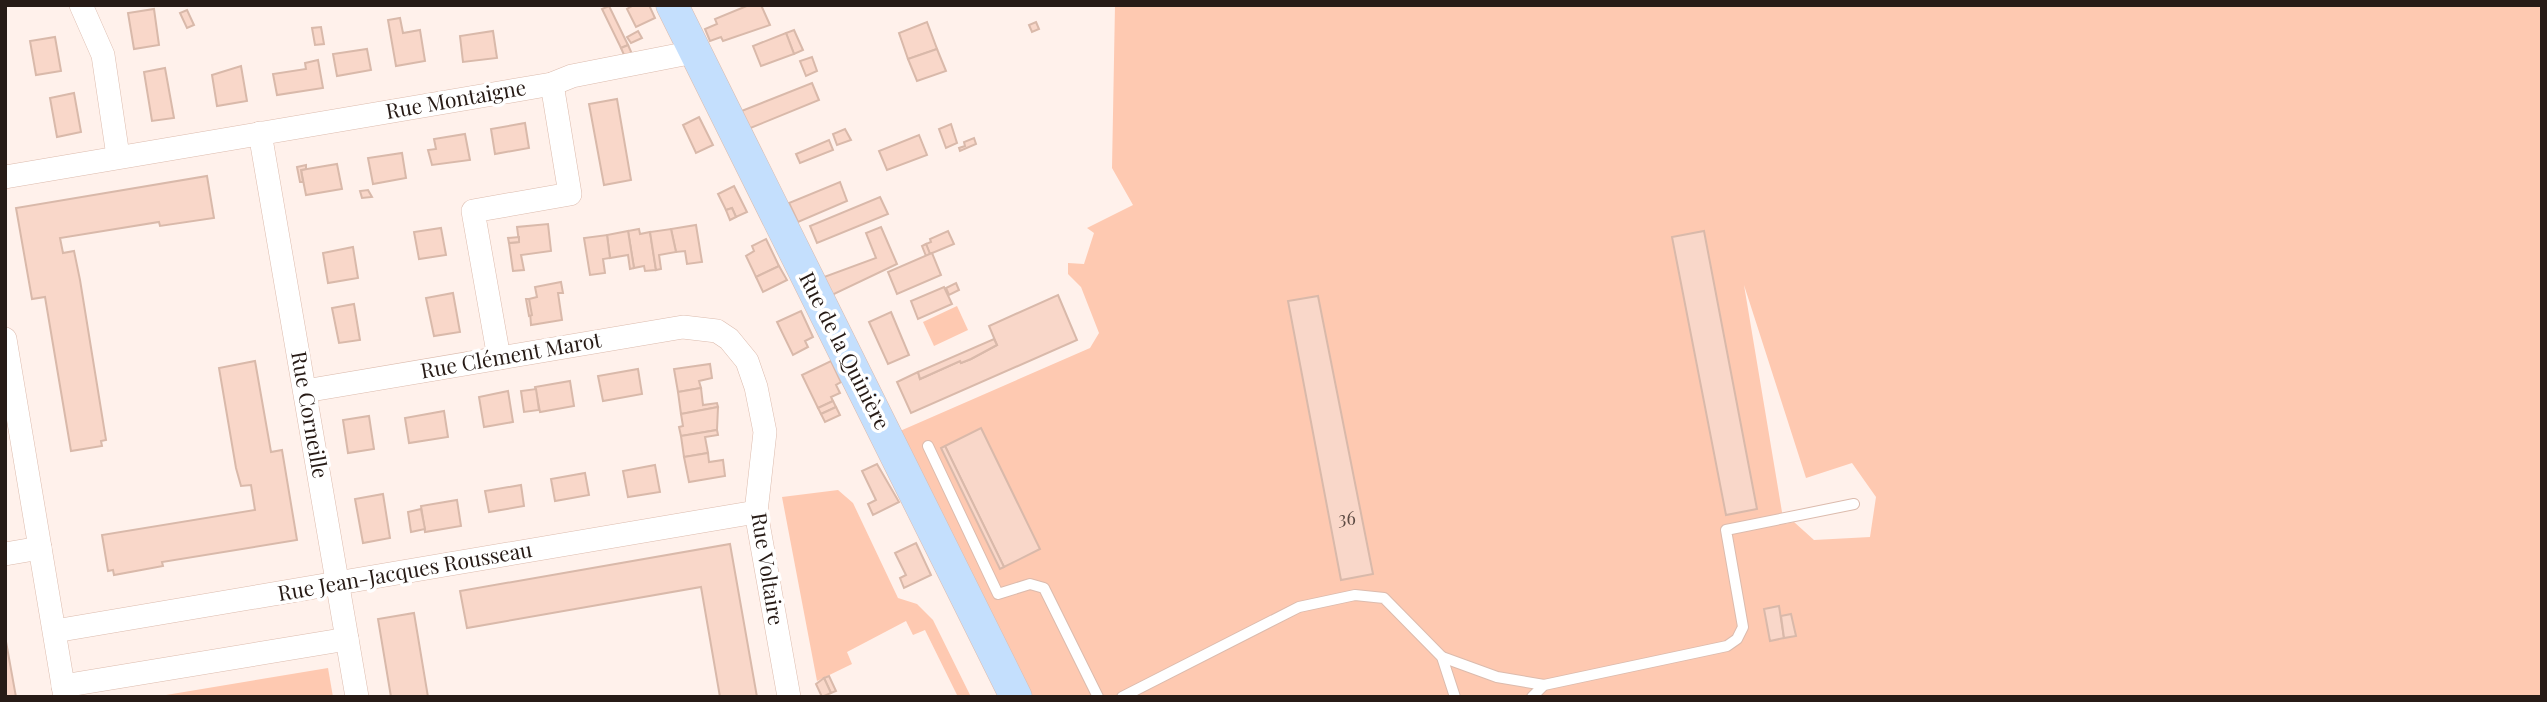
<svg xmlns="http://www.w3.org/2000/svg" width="2547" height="702" font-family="'Playfair Display',serif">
	<rect width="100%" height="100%" fill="#fff1eb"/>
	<g fill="#fec9b1" fill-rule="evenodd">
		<path d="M 1115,5 L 2542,5 L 2542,697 L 1032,697 L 900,431 L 1090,348 L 1099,333 L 1081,287 L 1068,274 L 1068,263 L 1084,264 L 1094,233 L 1087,228 L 1133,205 L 1112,168 ZM 1744,285 L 1806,478 L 1852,463 L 1876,497 L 1870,537 L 1814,540 L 1794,522 L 1784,524 Z"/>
		<polygon points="957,306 968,330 934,346 923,322"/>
		<polygon points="838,490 853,503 898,598 917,604 933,620 971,697 958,697 925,630 913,635 906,621 847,652 852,664 817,681 782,497"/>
		<polygon points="328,668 333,697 154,697"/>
	</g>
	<g fill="#f9d7c9" stroke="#d9b9aa" stroke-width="2">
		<polygon points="634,5 649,5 655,18 636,27 627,9"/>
		<polygon points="749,5 761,5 770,25 723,41 721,37 710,41 705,29 717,24 715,19"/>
		<polygon points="609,6 628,45 621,48 602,9"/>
		<polygon points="154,9 159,45 134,49 128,13"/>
		<polygon points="187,10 194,25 187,28 180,13"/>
		<polygon points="400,18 403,33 420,30 425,61 396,66 388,20"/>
		<polygon points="927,22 937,49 908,59 899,33"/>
		<polygon points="1036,22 1039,29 1032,32 1029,25"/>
		<polygon points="321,27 324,44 315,45 312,28"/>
		<polygon points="794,30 803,50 794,54 786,33"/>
		<polygon points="493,31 497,58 463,62 460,36"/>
		<polygon points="638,31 642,38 631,43 627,37"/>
		<polygon points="786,33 794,54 761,66 753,46"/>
		<polygon points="55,37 61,71 36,75 30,41"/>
		<polygon points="628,45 632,54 624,55 621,48"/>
		<polygon points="367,49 371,70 337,76 333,54"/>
		<polygon points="937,49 946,71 917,81 908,59"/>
		<polygon points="812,57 817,71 806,76 800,61"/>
		<polygon points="318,60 323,88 277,95 273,74 306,69 305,63"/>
		<polygon points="241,66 247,101 217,106 212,75"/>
		<polygon points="165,68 174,118 152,121 144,72"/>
		<polygon points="812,83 819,100 748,129 739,112"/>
		<polygon points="74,93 81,132 57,137 50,98"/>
		<polygon points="617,99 631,180 604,185 589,104"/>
		<polygon points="699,117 713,145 696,153 683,125"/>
		<polygon points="525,123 529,148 495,154 491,129"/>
		<polygon points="951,124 957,143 946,148 939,129"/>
		<polygon points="845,129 851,140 837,145 833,134"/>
		<polygon points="465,134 470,160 432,165 428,150 436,149 434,139"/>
		<polygon points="919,135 927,155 887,170 879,151"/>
		<polygon points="974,138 976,144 960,151 959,148 965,146 964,142"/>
		<polygon points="829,140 833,150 800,163 796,154"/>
		<polygon points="402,153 406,178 373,184 368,158"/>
		<polygon points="337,164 342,189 306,195 301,170"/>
		<polygon points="306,165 306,169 301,170 303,182 300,182 297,167"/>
		<polygon points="207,176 214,218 160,226 159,222 60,238 63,253 74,251 80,280 106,440 101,441 102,446 71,451 45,297 32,299 16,208"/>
		<polygon points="840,182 847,201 798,222 789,203"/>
		<polygon points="734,186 747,212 736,217 732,208 726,210 718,194"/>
		<polygon points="368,190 372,197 362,198 360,191"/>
		<polygon points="880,197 888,214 817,243 810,226"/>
		<polygon points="732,208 736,217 730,220 726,210"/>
		<polygon points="548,224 551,251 521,255 524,270 513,271 509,243 519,242 517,227"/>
		<polygon points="696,225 702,262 687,264 685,251 676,252 671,229"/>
		<polygon points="881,227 897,264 832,295 824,277 876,258 866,233"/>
		<polygon points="441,228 446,255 419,259 414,232"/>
		<polygon points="639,229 640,234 650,232 656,270 645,271 644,266 634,268 628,231"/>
		<polygon points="671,229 676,252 659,255 661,269 656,270 650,232"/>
		<polygon points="628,231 634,268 630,269 628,255 610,258 607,235"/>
		<polygon points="948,231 954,244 930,254 926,244 931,242 930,239"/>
		<polygon points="1704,231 1757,509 1726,515 1672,237"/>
		<polygon points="607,235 610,258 603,259 605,273 590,275 584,238"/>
		<polygon points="519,237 519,242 509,243 508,238"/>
		<polygon points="766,239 779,266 756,277 746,256 754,251 752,246"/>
		<polygon points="926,244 930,254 926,256 922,246"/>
		<polygon points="353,247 358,278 328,283 323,253"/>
		<polygon points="932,253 941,275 897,294 888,272"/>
		<polygon points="779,266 787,280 763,292 756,277"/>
		<polygon points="561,282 563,293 558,293 562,320 531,325 529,299 537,297 535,287"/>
		<polygon points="956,283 959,290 949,295 946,288"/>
		<polygon points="944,287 952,304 918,319 911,301"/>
		<polygon points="453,293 460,332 434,336 426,298"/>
		<polygon points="1058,295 1077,340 911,413 897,382 918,372 920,379 960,361 961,363 971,359 997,345 989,326"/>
		<polygon points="1318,296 1373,574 1341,580 1288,301"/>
		<polygon points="526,299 529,299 532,315 529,316"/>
		<polygon points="354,304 360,340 339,343 332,308"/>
		<polygon points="801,311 813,337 805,341 808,347 793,355 777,322"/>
		<polygon points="891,312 909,355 888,364 869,322"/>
		<polygon points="994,339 997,345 971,359 961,363 960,361 920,379 918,372"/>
		<polygon points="255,361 271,452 282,450 297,540 162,562 163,566 114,575 113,570 108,571 102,535 255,510 251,485 241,486 236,468 219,368"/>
		<polygon points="831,361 841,382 836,385 840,393 831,397 833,401 818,408 802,375"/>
		<polygon points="710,364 712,378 699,381 701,388 678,392 674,369"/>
		<polygon points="638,369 642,394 603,401 598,376"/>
		<polygon points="570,381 574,406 540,412 535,387"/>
		<polygon points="701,388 703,405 717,403 718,407 681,414 678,392"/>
		<polygon points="536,389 539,410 524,412 521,391"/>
		<polygon points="508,391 513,422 484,427 479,397"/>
		<polygon points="833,401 836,407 821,414 818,408"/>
		<polygon points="718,407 717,430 681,436 679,427 683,426 681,414"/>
		<polygon points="836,407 840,415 825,422 821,414"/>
		<polygon points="444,411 448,437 409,443 405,418"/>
		<polygon points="369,416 374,449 348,453 343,420"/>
		<polygon points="981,428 1040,549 1004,567 945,446"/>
		<polygon points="717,430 718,435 705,437 708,453 684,457 681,436"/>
		<polygon points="945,446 1004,567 1000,569 941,448"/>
		<polygon points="708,453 709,462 723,460 725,476 689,482 684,457"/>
		<polygon points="877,464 899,502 873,515 868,504 876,500 862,471"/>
		<polygon points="655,465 660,492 628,497 623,471"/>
		<polygon points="585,473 589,495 555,501 551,479"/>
		<polygon points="521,485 524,506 489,512 485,491"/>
		<polygon points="383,494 390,538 363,543 355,499"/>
		<polygon points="457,500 461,526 425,532 421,506"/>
		<polygon points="421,509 425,529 411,532 408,512"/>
		<polygon points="916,543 931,575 904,588 900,578 906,575 895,553"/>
		<polygon points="730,544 757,697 720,697 701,587 467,628 460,591"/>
		<polygon points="1779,606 1784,638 1770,641 1764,609"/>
		<polygon points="414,613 428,697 391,697 378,619"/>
		<polygon points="1791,614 1796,636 1784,638 1781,616"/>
		<polygon points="5,636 16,697 5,697"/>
		<polygon points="829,676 836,691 831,693 824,678"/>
		<polygon points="824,678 831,693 822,697 816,684"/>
	</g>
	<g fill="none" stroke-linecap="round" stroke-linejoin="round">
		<defs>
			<g id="lane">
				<polyline points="928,446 998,594 1030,584 1044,588 1098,697"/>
				<polyline points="1442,657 1497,677 1544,685"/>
				<polyline points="1122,697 1299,607 1355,595 1384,598 1442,657 1455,697"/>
				<polyline points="1532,697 1544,685 1727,646 1737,639 1743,627 1726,530 1854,504"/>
			</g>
			<g id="street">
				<polyline points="81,5 103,55 118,156"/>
				<polyline points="260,133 357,697"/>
				<polyline points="5,177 552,84 572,76 694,52"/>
				<polyline points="5,339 65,697"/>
				<polyline points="499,358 473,211 570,194 552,84"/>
				<polyline points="305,391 683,327 717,331 729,339 747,361 756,387 765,432 756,512 789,697"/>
				<polyline points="5,554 40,548"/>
				<polyline points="55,631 756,512"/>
				<polyline points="63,686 347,639"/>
			</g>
			<polyline id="secondary" points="672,5 1016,697"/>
		</defs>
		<use href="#lane" stroke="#dcbbad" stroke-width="12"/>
		<use href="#street" stroke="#dcbbad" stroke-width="24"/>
		<use href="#secondary" stroke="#dcbbad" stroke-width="33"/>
		<use href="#lane" stroke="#fff" stroke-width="10"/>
		<use href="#street" stroke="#fff" stroke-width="23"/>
		<use href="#secondary" stroke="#c4dffd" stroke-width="32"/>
	</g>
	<g text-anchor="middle" stroke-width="7" stroke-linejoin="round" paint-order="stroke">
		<g font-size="18" fill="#5c4a43">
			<text x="1347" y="525">36</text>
		</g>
		<g font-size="21" fill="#271b16" stroke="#fff">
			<text transform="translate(456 100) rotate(-10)" y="7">Rue Montaigne</text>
			<text transform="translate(844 351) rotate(63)" y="7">Rue de la Quinière</text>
			<text transform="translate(511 356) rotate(-10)" y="7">Rue Clément Marot</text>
			<text transform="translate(309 415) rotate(80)" y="7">Rue Corneille</text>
			<text transform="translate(767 569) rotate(81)" y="7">Rue Voltaire</text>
			<text transform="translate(405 572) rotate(-10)" y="7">Rue Jean-Jacques Rousseau</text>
		</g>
	</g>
	<rect width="2547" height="702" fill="none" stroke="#271b16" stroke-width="14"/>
</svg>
